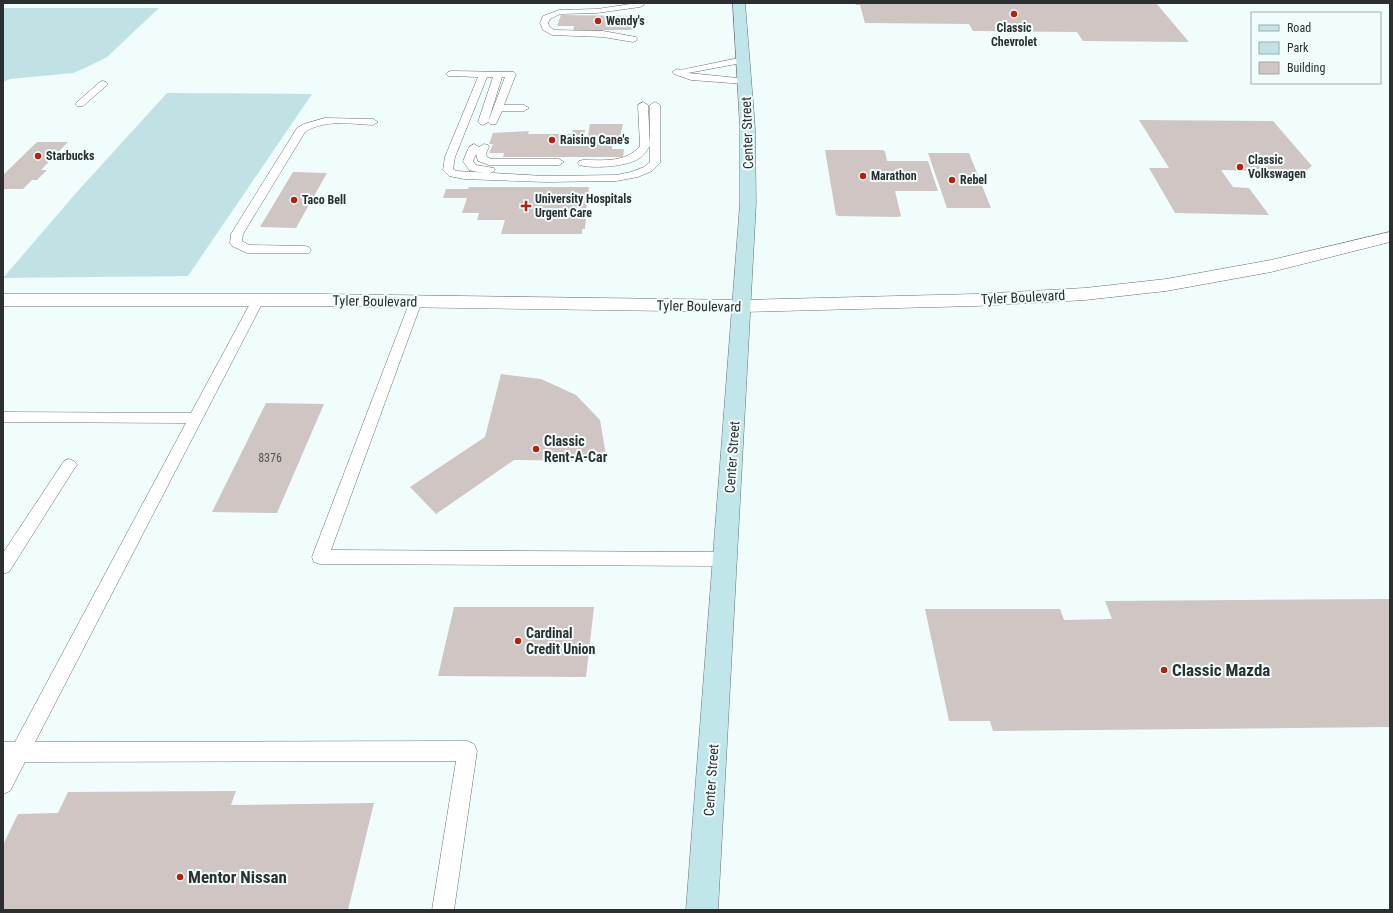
<svg xmlns="http://www.w3.org/2000/svg" width="1393" height="913" font-family="'Roboto Condensed',sans-serif">
	<rect width="100%" height="100%" fill="#f1fcfd"/>
	<g fill="#c0e2e5">
		<polygon points="3,8 159,8 107,57 85,68 73,73 10,79 3,82"/>
		<polygon points="167,93 312,94 188,276 3,278 76,193"/>
	</g>
	<g fill="#cfc5c3">
		<polygon points="855,3 1156,3 1189,42 1083,41 1077,32 973,31 969,24 865,23 860,5 856,5"/>
		<polygon points="561,15 638,16 635,30 602,30 602,32 573,32 574,26 557,26"/>
		<polygon points="1139,120 1273,121 1312,166 1304,172 1221,170 1233,187 1249,188 1269,215 1175,213 1149,168 1169,168"/>
		<polygon points="590,124 623,124 620,136 613,136 612,149 624,149 623,157 503,157 504,153 489,153 493,144 489,144 493,133 529,131 528,134 572,134 573,130 585,130 584,135 588,135"/>
		<polygon points="37,142 68,142 41,170 47,170 37,180 32,180 23,189 3,189 3,175"/>
		<polygon points="825,150 882,150 885,151 887,161 928,161 938,191 895,191 901,216 898,217 839,216 836,215"/>
		<polygon points="928,153 969,153 991,208 947,208"/>
		<polygon points="293,172 327,173 296,228 260,227"/>
		<polygon points="469,187 589,187 585,219 586,219 585,229 582,229 582,234 501,234 505,220 477,220 479,213 462,213 467,198 443,198 446,189 468,189"/>
		<polygon points="501,374 541,379 576,395 600,420 607,461 514,460 436,514 410,487 485,437"/>
		<polygon points="266,403 324,404 277,513 212,512"/>
		<polygon points="1390,599 1390,727 993,731 990,721 949,721 925,609 1060,609 1064,620 1112,619 1105,601"/>
		<polygon points="454,607 594,607 586,677 438,676"/>
		<polygon points="236,791 231,805 374,803 348,910 3,910 3,845 18,814 58,813 68,792"/>
	</g>
	<g fill="none" stroke-linecap="round" stroke-linejoin="round">
		<defs>
			<g id="service">
				<polygon points="637,3 643,3 644,5 640,7 597,13 560,14 550,19 548,23 550,27 554,30 603,31 636,37 637,39 636,41 633,42 603,37 552,35 543,30 540,23 543,16 559,10 597,9"/>
				<polygon points="744,57 747,58 748,60 747,62 688,73 748,79 750,81 748,83 745,84 691,80 674,74 672,72 677,69 680,70"/>
				<polygon points="451,71 514,72 516,74 504,105 524,105 529,108 524,111 502,111 496,124 490,124 488,122 505,77 502,77 488,122 483,125 480,124 478,122 493,77 487,77 455,157 453,169 456,171 545,176 616,175 631,172 644,167 650,162 650,105 655,102 660,105 660,163 652,171 638,177 616,181 545,182 464,179 449,176 443,170 445,157 478,77 448,76 446,74 448,72"/>
				<polygon points="103,81 106,82 108,84 106,86 83,106 77,106 75,104 77,102 100,82"/>
				<path d="M 643,102 L 648,105 L 650,146 C 647,150 644,155 640,158 C 627,167 593,169 579,165 L 578,163 L 579,161 L 583,160 C 603,160 626,163 640,146 L 638,105 Z"/>
				<path d="M 325,118 L 373,119 L 378,122 L 373,125 C 350,124 325,119 305,132 L 243,234 L 242,241 L 249,245 L 305,246 L 309,247 L 311,250 L 309,253 L 247,253 L 232,246 L 230,243 L 231,234 L 297,128 L 304,124 Z"/>
				<path d="M 474,144 L 479,147 L 484,144 L 488,145 L 489,147 L 486,153 L 487,157 L 491,159 L 559,159 L 564,162 L 559,165 L 489,165 L 478,161 L 476,154 L 473,161 L 476,165 L 494,168 L 495,170 C 490,176 477,172 469,170 L 463,161 L 469,147 Z"/>
				<polygon points="258,296 262,297 264,300 35,742 467,741 474,744 477,751 454,910 432,910 456,761 25,762 10,791 3,794 3,742 15,742 186,423 3,422 3,412 191,413 252,300 254,297"/>
				<polygon points="416,297 420,298 422,301 331,550 725,552 731,554 733,559 731,564 725,566 320,564 314,562 312,557 410,301 412,298"/>
				<polygon points="69,459 74,461 77,465 74,469 9,572 3,574 3,553 64,461"/>
			</g>
			<polygon id="tertiary" points="1390,232 1390,242 1271,272 1166,291 1085,300 975,306 742,312 320,306 3,306 3,294 320,294 742,300 975,294 1085,288 1166,279 1271,260"/>
			<polygon id="secondary" points="733,3 745,3 755,128 756,203 718,910 686,910 740,203 740,128"/>
		</defs>
		<use href="#service" stroke="#677071" stroke-width="1"/>
		<use href="#tertiary" stroke="#677071" stroke-width="1"/>
		<use href="#secondary" stroke="#677071" stroke-width="1"/>
		<use href="#service" fill="#fff" fill-rule="evenodd"/>
		<use href="#tertiary" fill="#fff" fill-rule="evenodd"/>
		<use href="#secondary" fill="#c1e6e9" fill-rule="evenodd"/>
	</g>
	<g fill="#b1230e" stroke="#f1fcfd" stroke-width="1.5">
		<circle cx="1014" cy="14" r="4"/>
		<circle cx="598" cy="21" r="4"/>
		<circle cx="552" cy="140" r="4"/>
		<circle cx="38" cy="156" r="4"/>
		<circle cx="1240" cy="167" r="4"/>
		<circle cx="863" cy="176" r="4"/>
		<circle cx="952" cy="180" r="4"/>
		<circle cx="294" cy="200" r="4"/>
		<path d="M524 200h4v4h4v4h-4v4h-4v-4h-4v-4h4z"/>
		<circle cx="536" cy="449" r="4"/>
		<circle cx="518" cy="641" r="4"/>
		<circle cx="1164" cy="670" r="4"/>
		<circle cx="180" cy="877" r="4"/>
	</g>
	<g text-anchor="middle" stroke-width="4" stroke-linejoin="round" paint-order="stroke">
		<g font-size="12" font-weight="bold" fill="#2b2f2f" stroke="#f1fcfd" text-anchor="start">
			<text x="606" y="25">Wendy's</text>
			<text x="1014" y="32" text-anchor="middle">Classic<tspan x="1014" dy="14">Chevrolet</tspan></text>
			<text x="560" y="144">Raising Cane's</text>
			<text x="46" y="160">Starbucks</text>
			<text x="1248" y="164">Classic<tspan x="1248" dy="14">Volkswagen</tspan></text>
			<text x="871" y="180">Marathon</text>
			<text x="960" y="184">Rebel</text>
			<text x="535" y="203">University Hospitals<tspan x="535" dy="14">Urgent Care</tspan></text>
			<text x="302" y="204">Taco Bell</text>
		</g>
		<g font-size="12" fill="#545454">
			<text x="270" y="462">8376</text>
		</g>
		<g font-size="14" fill="#2b2f2f" stroke="#f1fcfd">
			<text transform="translate(747 133) rotate(-92)" y="5">Center Street</text>
			<text transform="translate(1023 297) rotate(-3)" y="5">Tyler Boulevard</text>
			<text transform="translate(375 301) rotate(1)" y="5">Tyler Boulevard</text>
			<text transform="translate(699 306) rotate(1)" y="5">Tyler Boulevard</text>
			<text transform="translate(732 457) rotate(-86)" y="5">Center Street</text>
			<text transform="translate(711 780) rotate(-86)" y="5">Center Street</text>
		</g>
		<g font-size="14" font-weight="bold" fill="#2b2f2f" stroke="#f1fcfd" text-anchor="start">
			<text x="544" y="446">Classic<tspan x="544" dy="16">Rent-A-Car</tspan></text>
			<text x="526" y="638">Cardinal<tspan x="526" dy="16">Credit Union</tspan></text>
		</g>
		<g font-size="17" font-weight="bold" fill="#2b2f2f" stroke="#f1fcfd" text-anchor="start">
			<text x="1172" y="676">Classic Mazda</text>
			<text x="188" y="883">Mentor Nissan</text>
		</g>
	</g>
	<rect width="1393" height="913" fill="none" stroke="#2b2f2f" stroke-width="8"/>
	<rect x="1251" y="12" width="130" height="72" fill="#f1fcfd" stroke="#a2aaab"/>
	<rect x="1259" y="25" width="20" height="6" fill="#c1e6e9" stroke="#a2aaab"/>
	<text x="1287" y="32" font-size="12" fill="#2b2f2f">Road</text>
	<rect x="1259" y="42" width="20" height="12" fill="#c0e2e5" stroke="#a2aaab"/>
	<text x="1287" y="52" font-size="12" fill="#2b2f2f">Park</text>
	<rect x="1259" y="62" width="20" height="12" fill="#cfc5c3" stroke="#a2aaab"/>
	<text x="1287" y="72" font-size="12" fill="#2b2f2f">Building</text>
</svg>
